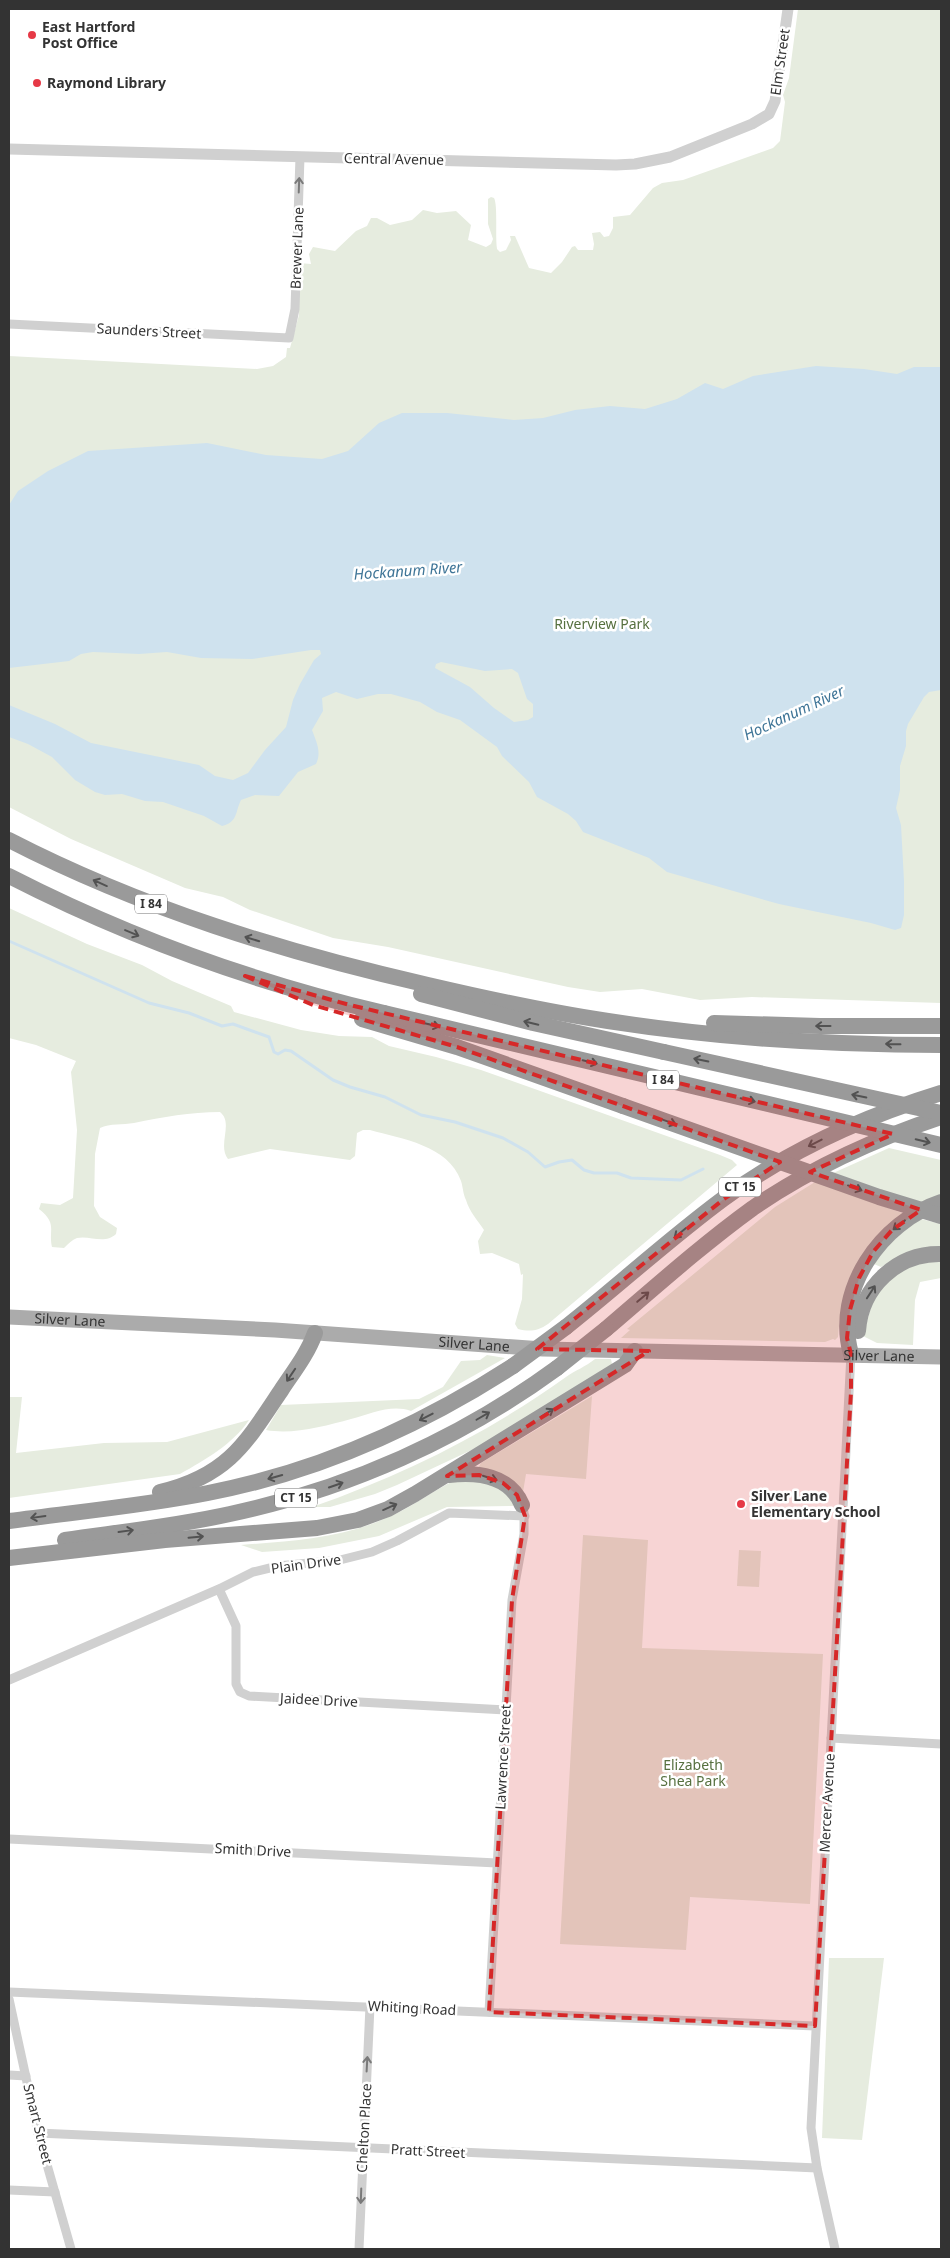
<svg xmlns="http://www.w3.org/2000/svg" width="950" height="2258" font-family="'Noto Sans',sans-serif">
	<rect width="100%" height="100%" fill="#fff"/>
	<g fill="#e6ecdf">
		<path d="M 798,9 L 941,9 L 941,1003 L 752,997 L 700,1000 L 642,989 L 600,992 L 568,987 L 388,947 L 333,938 L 250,910 L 223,897 L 185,888 L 71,839 L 9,807 L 9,356 L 257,369 L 273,366 L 286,357 L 287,348 L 290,348 L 299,315 L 299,263 L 311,264 L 309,254 L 313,247 L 335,251 L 356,231 L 367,226 L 371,218 L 377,218 L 390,225 L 412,220 L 423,210 L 437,213 L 456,211 L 471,225 L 468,240 L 486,247 L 491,244 L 493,239 L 488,224 L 488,199 L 491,197 L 494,198 C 498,205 495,237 497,249 L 500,252 L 506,250 L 511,240 L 510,236 L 515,236 L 529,268 L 551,273 L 562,262 L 572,247 L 575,246 L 578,250 L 593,250 L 594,244 L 592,233 L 600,232 L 604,237 L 609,236 L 613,228 L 613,217 L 630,215 L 653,188 L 662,183 L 683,180 L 773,148 L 780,141 L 785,102 L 783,95 L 789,78 Z"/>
		<path d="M 9,908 L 87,944 L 142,965 L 172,981 L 231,1006 L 234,1012 L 301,1030 L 339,1036 L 372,1037 L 389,1046 L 436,1057 L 481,1070 L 720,1155 L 732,1160 L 737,1165 L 548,1324 C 538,1331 530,1332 518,1329 L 515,1324 L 522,1299 L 523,1274 L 521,1275 L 519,1264 L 492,1253 L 480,1254 L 478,1241 L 484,1230 C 478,1221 469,1211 466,1200 C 463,1194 463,1187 461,1181 C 448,1145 402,1139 370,1130 L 363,1130 L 357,1133 L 355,1156 L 350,1160 L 270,1149 L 228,1159 C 217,1145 234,1123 220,1112 C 190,1112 163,1117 134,1123 C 123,1125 110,1123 100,1128 L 95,1154 L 94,1206 L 100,1217 L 117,1228 L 116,1234 C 104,1245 90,1235 77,1238 C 72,1240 68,1244 64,1248 L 52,1247 C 48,1230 58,1224 39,1209 L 41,1203 L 60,1205 L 73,1198 L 77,1130 L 71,1072 L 76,1061 L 36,1045 L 9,1038 Z"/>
		<polygon points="889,1148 941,1160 941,1195 920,1204 831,1174"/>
		<path d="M 815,1182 L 905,1214 C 859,1246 842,1282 838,1337 L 835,1340 L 833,1339 L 825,1342 L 621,1338 L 630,1330 L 627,1329 L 775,1207 Z"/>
		<polygon points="921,1219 941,1224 941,1247 888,1263 881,1267 874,1264 873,1259 911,1225"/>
		<polygon points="941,1259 941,1278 920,1282 915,1300 913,1345 877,1343 863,1336 874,1296 902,1267"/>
		<path d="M 487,1355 L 505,1358 L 411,1411 C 391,1404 371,1414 351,1419 C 325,1426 293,1435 266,1430 L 281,1405 L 419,1399 L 443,1387 L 461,1361 L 480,1360 Z"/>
		<path d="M 595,1359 L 611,1359 L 613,1369 L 508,1433 L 397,1485 L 375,1494 L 330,1507 L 312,1507 C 403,1475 488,1433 566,1377 C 576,1370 585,1367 595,1359 Z"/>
		<polygon points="592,1396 586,1479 526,1474 523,1492 478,1468 481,1463"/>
		<path d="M 9,1397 L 22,1397 L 16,1453 L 104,1443 L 167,1442 L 249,1420 C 233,1444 205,1460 180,1474 L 9,1498 Z"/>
		<path d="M 455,1480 L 471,1480 L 503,1488 L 514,1502 L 513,1506 L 447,1507 L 379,1536 L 319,1548 L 262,1552 L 241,1545 C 290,1541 338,1539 384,1519 C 409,1509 431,1492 455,1480 Z"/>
		<polygon points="583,1535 648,1540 642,1648 823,1654 810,1904 690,1897 686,1950 560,1944"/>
		<polygon points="739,1550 761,1551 759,1587 737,1586"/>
		<polygon points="829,1958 884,1958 862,2140 822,2138"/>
	</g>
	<path fill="#cfe2ee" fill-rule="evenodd" d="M 816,366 L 864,369 L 897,374 L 914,367 L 941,367 L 941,690 L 929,692 L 924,697 L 908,724 L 906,731 L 906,746 L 900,766 L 900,790 L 896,808 L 901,825 L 904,881 L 904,915 L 901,928 L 895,930 L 871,923 L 779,904 L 667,872 L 649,858 L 583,832 L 576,821 L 568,814 L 537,797 L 529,782 L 502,756 L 497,747 L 460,720 L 437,712 L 420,702 L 391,694 L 378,694 L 357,699 L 336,692 L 322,698 L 323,711 L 312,730 C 316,741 322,752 316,764 L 298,772 L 279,796 L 255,795 L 241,800 C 235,812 238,822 222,826 L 204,816 L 163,802 L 145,801 L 122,794 L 105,795 L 95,792 L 75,780 L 52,757 L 28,744 L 9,737 L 9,705 L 55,724 L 91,743 L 199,765 L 215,776 L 233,780 L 248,773 L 265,750 L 286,727 L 293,700 L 300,684 L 314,660 L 321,654 L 320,650 L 311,650 L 252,659 L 201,658 L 167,652 L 139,654 L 93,652 L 81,654 L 69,661 L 9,668 L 9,505 L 18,491 L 48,471 L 88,451 L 207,443 L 266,455 L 322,459 L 348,451 L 379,423 L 402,413 L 447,413 L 514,420 L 543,418 L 575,410 L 610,406 L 645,409 L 677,399 L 705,383 L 723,389 L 753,376 ZM 441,662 L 485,671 L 512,669 L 518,673 L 527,699 L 533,704 L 533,717 L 528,720 L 514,722 L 494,708 L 470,687 L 435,668 L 436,664 Z"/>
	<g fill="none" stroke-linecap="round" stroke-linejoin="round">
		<polyline stroke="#cfe2ee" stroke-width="3" points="9,941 149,1003 189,1013 222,1026 233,1024 269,1037 274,1052 278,1054 285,1050 291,1051 333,1080 350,1087 385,1097 421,1115 455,1122 503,1138 528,1152 545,1167 559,1162 572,1160 584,1170 594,1173 617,1173 631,1178 681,1180 703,1169"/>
		<g stroke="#d0d0d0" stroke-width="9">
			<polyline points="9,324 289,338 295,309 300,157"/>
			<polyline points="219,1589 236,1626 236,1684 240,1692 249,1696 506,1710"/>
			<polyline points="9,1680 219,1589 253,1572 278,1566 340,1560 372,1552 397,1541 449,1513 525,1516"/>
			<polyline points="831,1738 941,1744"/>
			<polyline points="9,1839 497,1863"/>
			<polyline points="9,1992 815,2026"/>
			<polyline points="9,1999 38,2133 71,2249"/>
			<polyline points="489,2012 512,1600 524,1534 524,1512"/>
			<polyline points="9,2075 26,2076"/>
			<polyline points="38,2133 817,2168"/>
			<polyline points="9,2190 55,2192"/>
			<polyline points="359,2249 370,2006"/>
			<polyline points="835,2249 817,2168 811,2128 851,1354"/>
		</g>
		<polyline stroke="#d0d0d0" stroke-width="11" points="9,149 616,165 635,164 670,157 752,124 769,114 775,101 788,9"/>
		<path stroke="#ababab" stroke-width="15" id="s1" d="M 9,1317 L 275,1330 L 543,1349 L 941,1357"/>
		<g stroke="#9a9a9a" stroke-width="16">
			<path d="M 9,840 C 141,908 283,952 428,985 C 488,999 548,1012 608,1021 C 718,1038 830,1045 941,1045"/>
			<path d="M 9,876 C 130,938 252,982 384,1013"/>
			<polyline points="421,994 533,1023 664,1052"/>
			<polyline points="362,1019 457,1047 623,1106"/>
			<polyline points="714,1023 820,1026 941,1026"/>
			<path d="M 566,1327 C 619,1285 669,1239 723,1199 C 789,1150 863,1117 941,1093"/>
			<path d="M 606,1329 C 654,1288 702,1245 753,1208 C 811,1168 875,1139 941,1117"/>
			<path d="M 858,1331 C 861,1287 897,1253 941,1254"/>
			<path d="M 851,1354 C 833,1290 881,1222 941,1202"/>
			<path d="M 449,1475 C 476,1472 510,1475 522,1505"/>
			<path d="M 160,1492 C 228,1476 246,1443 282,1389 C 294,1371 308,1353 315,1333"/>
			<path d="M 9,1521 C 75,1512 142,1506 208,1493 C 317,1472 420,1426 513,1366"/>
			<path d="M 65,1540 C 120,1532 176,1526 230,1514 C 348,1489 460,1439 557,1368"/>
			<polyline points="9,1558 165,1540 317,1528 358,1520 388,1509 415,1494 625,1365 635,1351"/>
		</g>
		<g stroke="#9a9a9a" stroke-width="16">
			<polyline points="384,1013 941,1145"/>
			<polyline points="664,1052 941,1113"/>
			<polyline points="623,1106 879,1197 941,1216"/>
			<polyline points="513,1366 566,1327"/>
			<polyline points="557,1368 606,1329"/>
		</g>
	</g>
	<defs><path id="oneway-shaft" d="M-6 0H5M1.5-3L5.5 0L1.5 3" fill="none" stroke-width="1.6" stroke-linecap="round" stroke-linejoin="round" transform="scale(1.25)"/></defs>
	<g stroke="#7a7a7a">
		<use href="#oneway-shaft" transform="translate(299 185) rotate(-88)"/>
		<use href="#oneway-shaft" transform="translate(367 2064) rotate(-87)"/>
		<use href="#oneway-shaft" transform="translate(361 2196) rotate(92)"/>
	</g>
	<g stroke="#525252">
		<use href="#oneway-shaft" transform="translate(100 883) rotate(-156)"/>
		<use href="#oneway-shaft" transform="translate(132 933) rotate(23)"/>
		<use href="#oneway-shaft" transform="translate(252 939) rotate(-163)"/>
		<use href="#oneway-shaft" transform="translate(531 1023) rotate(-167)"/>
		<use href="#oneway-shaft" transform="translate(432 1025) rotate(13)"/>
		<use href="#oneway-shaft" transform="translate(823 1026) rotate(-180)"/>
		<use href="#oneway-shaft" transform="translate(893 1044) rotate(-179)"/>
		<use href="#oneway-shaft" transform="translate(701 1060) rotate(-168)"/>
		<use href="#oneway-shaft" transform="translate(590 1062) rotate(13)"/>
		<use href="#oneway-shaft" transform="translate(859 1096) rotate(-168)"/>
		<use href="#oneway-shaft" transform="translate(748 1100) rotate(13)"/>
		<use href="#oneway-shaft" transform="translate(669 1122) rotate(20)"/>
		<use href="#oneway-shaft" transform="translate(923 1141) rotate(13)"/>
		<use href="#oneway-shaft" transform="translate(815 1143) rotate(153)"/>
		<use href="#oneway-shaft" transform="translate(855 1188) rotate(20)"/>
		<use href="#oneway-shaft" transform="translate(899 1225) rotate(142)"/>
		<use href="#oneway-shaft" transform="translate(680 1233) rotate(140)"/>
		<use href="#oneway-shaft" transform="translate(871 1292) rotate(-57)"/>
		<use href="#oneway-shaft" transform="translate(643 1297) rotate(-40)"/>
		<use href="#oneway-shaft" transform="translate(291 1375) rotate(124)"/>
		<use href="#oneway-shaft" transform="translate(547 1413) rotate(-32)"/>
		<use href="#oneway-shaft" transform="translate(483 1416) rotate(-30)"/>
		<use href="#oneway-shaft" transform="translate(426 1417) rotate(153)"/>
		<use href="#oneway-shaft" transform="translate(275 1477) rotate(164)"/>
		<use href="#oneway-shaft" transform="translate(490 1478) rotate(18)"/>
		<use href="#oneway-shaft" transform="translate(336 1485) rotate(-19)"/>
		<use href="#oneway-shaft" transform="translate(390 1507) rotate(-24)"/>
		<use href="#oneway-shaft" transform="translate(38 1517) rotate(172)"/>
		<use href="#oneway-shaft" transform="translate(126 1531) rotate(-8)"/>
		<use href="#oneway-shaft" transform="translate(196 1537) rotate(-5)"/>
	</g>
	<path fill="#d62828" fill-opacity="0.2" stroke="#d62828" stroke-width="4" stroke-dasharray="10 6" stroke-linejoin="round" d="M 245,976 L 350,1005 L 893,1134 L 810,1172 L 921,1210 L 892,1230 L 873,1252 L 859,1278 L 850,1310 L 847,1338 L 851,1354 L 851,1392 L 815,2026 L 489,2012 L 512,1600 L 525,1516 L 517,1495 L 503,1483 L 479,1475 L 447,1476 L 649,1351 L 537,1349 L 724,1199 L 780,1162 L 457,1047 L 313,1005 Z"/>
	<g fill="#e63946" stroke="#fff" stroke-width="2">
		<circle cx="32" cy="35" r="5"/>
		<circle cx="37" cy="83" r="5"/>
		<circle cx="741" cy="1504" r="5"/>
	</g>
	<g text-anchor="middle" stroke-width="5" stroke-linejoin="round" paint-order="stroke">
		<g fill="#fff" stroke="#707070" stroke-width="1">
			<rect x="135" y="894.5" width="32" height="19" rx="4"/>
			<rect x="647" y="1070.5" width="32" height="19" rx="4"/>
			<rect x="719" y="1177.5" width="42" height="19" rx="4"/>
			<rect x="275" y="1488.5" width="42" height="19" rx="4"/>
		</g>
		<g font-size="12" font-weight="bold" fill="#333">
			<text x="151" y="908">I 84</text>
			<text x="663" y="1084">I 84</text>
			<text x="740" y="1191">CT 15</text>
			<text x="296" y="1502">CT 15</text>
		</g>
		<g font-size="14" font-weight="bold" fill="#333" stroke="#fff" text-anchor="start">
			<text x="42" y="32">East Hartford<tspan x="42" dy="16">Post Office</tspan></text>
			<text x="47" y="88">Raymond Library</text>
			<text x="751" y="1501">Silver Lane<tspan x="751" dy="16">Elementary School</tspan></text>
		</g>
		<g font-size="14" fill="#333" stroke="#fff">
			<text transform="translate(780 62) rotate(-82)" y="5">Elm Street</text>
			<text transform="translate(394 159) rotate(1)" y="5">Central Avenue</text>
			<text transform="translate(297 248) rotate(-88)" y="5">Brewer Lane</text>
			<text transform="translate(149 331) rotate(3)" y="5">Saunders Street</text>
			<text dy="5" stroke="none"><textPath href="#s1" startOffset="61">Silver Lane</textPath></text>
			<text dy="5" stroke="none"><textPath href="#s1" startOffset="466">Silver Lane</textPath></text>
			<text dy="5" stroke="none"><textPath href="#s1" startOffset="871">Silver Lane</textPath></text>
			<text transform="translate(306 1564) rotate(-8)" y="5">Plain Drive</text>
			<text transform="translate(319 1700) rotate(3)" y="5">Jaidee Drive</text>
			<text transform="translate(503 1757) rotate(-87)" y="5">Lawrence Street</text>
			<text transform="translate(827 1803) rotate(-87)" y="5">Mercer Avenue</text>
			<text transform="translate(253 1850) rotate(3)" y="5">Smith Drive</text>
			<text transform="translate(412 2008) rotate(3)" y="5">Whiting Road</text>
			<text transform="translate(38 2124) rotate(76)" y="5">Smart Street</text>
			<text transform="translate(364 2128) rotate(-87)" y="5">Chelton Place</text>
			<text transform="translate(428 2151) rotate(3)" y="5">Pratt Street</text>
		</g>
		<g font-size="14" fill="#56703f" stroke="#fff">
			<text x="602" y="629">Riverview Park</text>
			<text x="693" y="1770">Elizabeth<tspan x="693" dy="16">Shea Park</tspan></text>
		</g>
		<g font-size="15" font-style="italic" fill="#3f7597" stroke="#fff">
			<text transform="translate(408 571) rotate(-4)" y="5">Hockanum River</text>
			<text transform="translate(794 713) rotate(-25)" y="5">Hockanum River</text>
		</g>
	</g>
	<rect width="950" height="2258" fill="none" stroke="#333333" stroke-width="20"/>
</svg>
